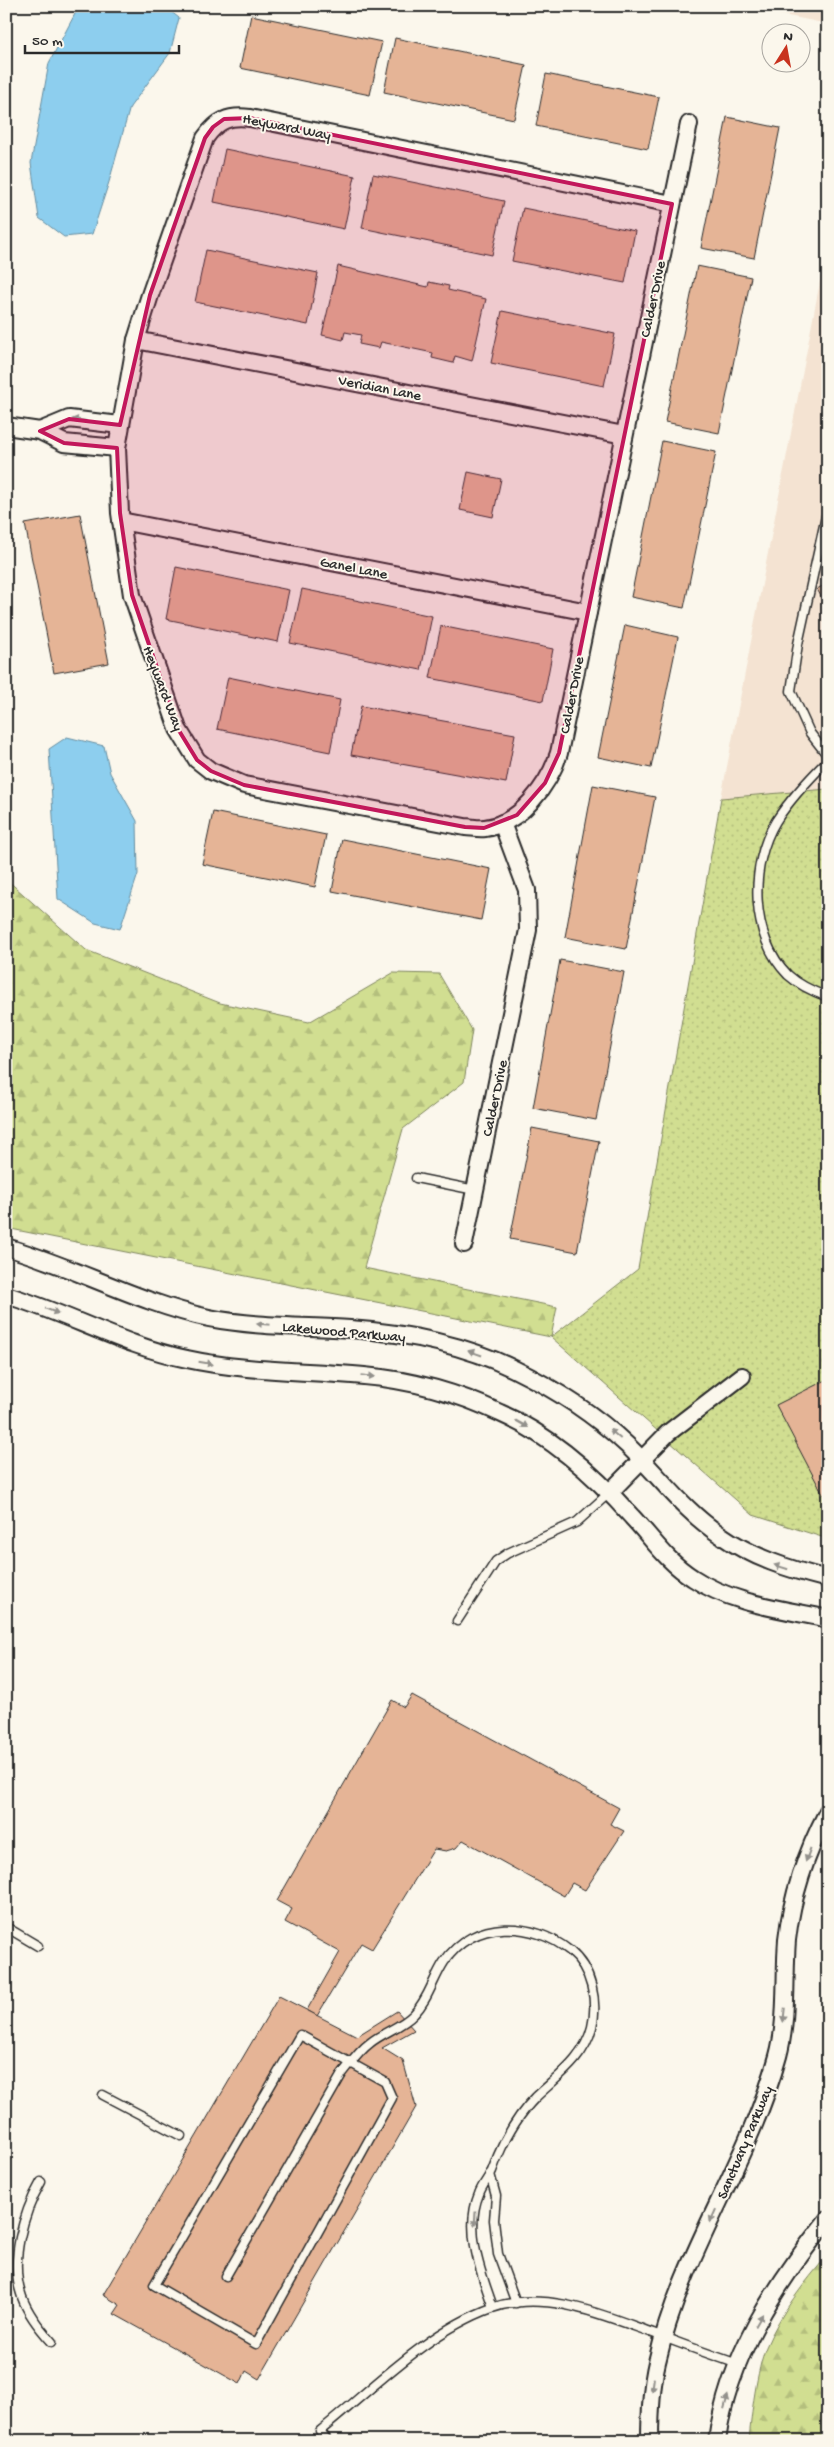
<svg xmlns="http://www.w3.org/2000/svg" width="834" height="2447" font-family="'Gochi Hand',sans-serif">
	<defs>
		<pattern id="forest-firs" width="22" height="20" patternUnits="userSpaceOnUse" patternTransform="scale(1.25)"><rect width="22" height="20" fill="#d1de91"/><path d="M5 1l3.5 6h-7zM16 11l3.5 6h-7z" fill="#b4bf7d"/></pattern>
		<pattern id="park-dots" width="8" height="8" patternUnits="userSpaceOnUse" patternTransform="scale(1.25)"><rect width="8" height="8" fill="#d1de91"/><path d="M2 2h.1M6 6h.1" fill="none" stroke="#b4bf7d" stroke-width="1.8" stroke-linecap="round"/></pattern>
	</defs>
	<rect width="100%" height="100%" fill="#fbf7ec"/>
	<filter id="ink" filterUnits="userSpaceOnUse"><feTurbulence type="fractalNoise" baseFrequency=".02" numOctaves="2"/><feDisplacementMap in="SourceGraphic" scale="10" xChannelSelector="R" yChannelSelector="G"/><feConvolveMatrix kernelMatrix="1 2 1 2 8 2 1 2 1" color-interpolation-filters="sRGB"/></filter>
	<g filter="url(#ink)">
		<g fill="#f4e3d2">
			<polygon points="739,6 828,6 828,24"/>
			<polygon points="828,240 828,789 721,798"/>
		</g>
		<g fill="url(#forest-firs)" stroke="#7e845e">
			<polygon points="6,879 86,950 220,1003 309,1022 393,973 439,974 472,1030 464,1082 403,1129 364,1268 557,1307 551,1337 6,1228"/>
			<path d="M 828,2255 L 828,2441 L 749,2441 C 751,2416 757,2369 766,2347 C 781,2312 804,2283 828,2255 Z"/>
		</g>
		<polygon fill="url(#park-dots)" stroke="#7e845e" points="828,789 828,1539 753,1515 551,1337 638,1269 721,798"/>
		<g fill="#8dceee" stroke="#668da0">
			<polygon points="91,6 164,6 179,18 170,53 130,107 109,182 92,234 64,237 39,218 31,163 49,63 76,12"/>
			<polygon points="67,737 104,746 110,773 137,821 138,874 120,929 95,923 58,899 49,749"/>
		</g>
		<g fill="#e5b496" stroke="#2b2b2b">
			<polygon points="251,15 382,42 370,95 240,68"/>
			<polygon points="395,38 526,65 514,119 384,92"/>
			<polygon points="546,74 659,97 648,149 536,126"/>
			<polygon points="727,117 780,128 754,258 701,248"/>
			<polygon points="225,149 355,176 344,229 214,202"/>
			<polygon points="373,174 504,201 492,255 362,228"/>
			<polygon points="523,208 635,231 625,283 512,261"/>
			<polygon points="206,250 318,273 308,325 195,302"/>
			<polygon points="338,266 428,287 429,282 449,286 448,290 486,299 472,361 455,356 453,363 432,358 433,353 381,342 379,348 359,344 361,335 345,332 343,340 322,335"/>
			<polygon points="697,266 751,277 719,433 665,422"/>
			<polygon points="502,311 615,334 604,386 491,363"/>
			<polygon points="662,441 716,452 684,608 631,597"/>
			<polygon points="468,472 501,479 493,517 460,510"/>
			<polygon points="80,514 109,663 54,673 25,524"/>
			<polygon points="176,567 289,590 278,642 166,619"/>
			<polygon points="828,583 828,609 817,589"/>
			<polygon points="302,589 432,616 421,670 290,643"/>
			<polygon points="625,625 678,637 651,768 598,757"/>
			<polygon points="441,626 553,649 543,701 430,678"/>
			<polygon points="228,677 340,700 330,752 217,729"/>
			<polygon points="361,706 515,734 506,783 351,755"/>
			<polygon points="593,785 655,797 626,949 565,937"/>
			<polygon points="213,812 326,835 315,887 202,864"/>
			<polygon points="342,839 491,869 481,920 332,891"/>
			<polygon points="560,960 624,972 596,1120 533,1108"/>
			<polygon points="532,1128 599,1141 577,1252 510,1239"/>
			<polygon points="828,1379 828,1504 776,1405"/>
			<polygon points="412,1695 619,1808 610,1824 624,1831 585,1890 572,1883 564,1896 463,1840 456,1848 446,1851 434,1849 372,1949 361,1943 317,2016 307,2010 340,1952 285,1922 292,1909 277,1901 392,1700 404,1707"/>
			<polygon points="279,1996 357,2036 397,2011 414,2030 382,2048 403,2061 416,2107 259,2379 246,2371 240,2384 114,2314 120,2305 103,2295"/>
		</g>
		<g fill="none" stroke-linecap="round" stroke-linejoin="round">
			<defs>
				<g id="lane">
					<polyline points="828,507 798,644 791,691 810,733 828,756"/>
					<path d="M 828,760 C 810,778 790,799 776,821 C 749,865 750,937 788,975 C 799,985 814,992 828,997"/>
					<polyline points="416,1178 475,1190"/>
					<polyline points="457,1621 496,1561 508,1553 577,1522 609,1493"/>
					<polyline points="6,1927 38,1946"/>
					<polygon points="300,2035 385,2082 392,2098 256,2344 154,2285"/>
					<polyline points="103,2095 181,2136"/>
					<polyline points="490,2174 496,2196 494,2220 498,2254 516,2303"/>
					<path d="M 41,2182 C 23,2213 9,2262 22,2297 C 28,2314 40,2329 52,2342"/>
					<path d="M 226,2276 L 342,2074 C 350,2064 359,2051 370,2043 C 383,2032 402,2027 414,2014 C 428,2000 433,1979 444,1962 C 474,1918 533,1921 570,1951 C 592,1969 598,2002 592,2027 C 584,2059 558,2076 536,2097 C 515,2118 502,2143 492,2171 C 488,2179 482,2185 479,2194 C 464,2230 481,2273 493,2307"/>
					<path d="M 328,2441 L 320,2431 C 372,2389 428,2331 492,2308 C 545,2289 603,2315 653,2333 C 681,2344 709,2354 738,2364"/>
				</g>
				<g id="street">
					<path d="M 672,204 L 250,118 C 228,115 217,121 205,138 L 150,295 L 136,340 L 117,448 L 120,513 L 132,595 L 178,729 L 197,760 L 211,771 L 244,785 L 465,827 C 471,827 478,829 485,828 C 520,824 549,785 559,753 L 689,124"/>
					<polyline points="136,340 624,435"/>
					<polyline points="6,426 40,431 64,443 117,448"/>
					<polyline points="40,431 69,419 120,425"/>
					<polyline points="121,521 588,612"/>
					<polyline points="464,1244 528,930 527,890 502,823"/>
					<path d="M 6,1247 C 75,1267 139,1303 209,1318 C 255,1327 304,1326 350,1329 C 406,1333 463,1344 514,1369 C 555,1389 594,1414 627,1445 C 659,1475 683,1510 719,1534 C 753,1558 788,1569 828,1579"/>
					<path d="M 6,1295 C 67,1313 124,1346 187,1359 C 246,1372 305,1370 364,1376 C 411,1380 458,1393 500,1413 C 552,1436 595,1475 632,1517 C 652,1538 667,1562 693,1578 C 732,1604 783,1609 828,1619"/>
					<polyline points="609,1493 668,1433 742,1376"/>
					<path d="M 650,2441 C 650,2415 651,2387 657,2362 C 681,2255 749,2162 778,2056 C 788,2019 784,1978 787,1940 C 792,1895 807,1851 828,1811"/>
					<path d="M 717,2441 C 728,2357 776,2284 828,2219"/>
				</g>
			</defs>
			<use href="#lane" stroke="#2b2b2b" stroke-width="11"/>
			<use href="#street" stroke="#2b2b2b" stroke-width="20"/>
			<use href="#lane" stroke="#fbf7ec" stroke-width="8"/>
			<use href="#street" stroke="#fbf7ec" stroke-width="16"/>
		</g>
		<defs><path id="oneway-solid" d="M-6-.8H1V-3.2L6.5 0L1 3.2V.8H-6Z" transform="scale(1.25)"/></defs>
		<g fill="#93918c">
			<use href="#oneway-solid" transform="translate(79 420) rotate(-173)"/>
			<use href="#oneway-solid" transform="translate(52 1311) rotate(21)"/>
			<use href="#oneway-solid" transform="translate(263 1324) rotate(-175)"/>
			<use href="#oneway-solid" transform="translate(475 1353) rotate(-161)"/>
			<use href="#oneway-solid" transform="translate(206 1363) rotate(10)"/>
			<use href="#oneway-solid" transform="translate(368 1376) rotate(6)"/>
			<use href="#oneway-solid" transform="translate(522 1424) rotate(29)"/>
			<use href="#oneway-solid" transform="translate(615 1434) rotate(-139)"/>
			<use href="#oneway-solid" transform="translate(781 1567) rotate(-163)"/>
			<use href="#oneway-solid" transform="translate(808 1855) rotate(110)"/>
			<use href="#oneway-solid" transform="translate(784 2015) rotate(96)"/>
			<use href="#oneway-solid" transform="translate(713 2216) rotate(114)"/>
			<use href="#oneway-solid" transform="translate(475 2219) rotate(94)"/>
			<use href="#oneway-solid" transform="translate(759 2320) rotate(-60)"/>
			<use href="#oneway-solid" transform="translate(653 2385) rotate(97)"/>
			<use href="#oneway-solid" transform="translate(726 2402) rotate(-75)"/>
		</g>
	</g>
	<path fill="#c2185b" fill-opacity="0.2" stroke="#c2185b" stroke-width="4" stroke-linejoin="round" d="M 250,118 L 672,204 L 559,753 L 545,783 L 517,815 L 484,828 L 465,827 L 244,785 L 211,771 L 197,760 L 178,729 L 132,595 L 120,513 L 117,448 L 64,443 L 40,431 L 69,419 L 120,425 L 150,295 L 205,138 L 213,127 L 224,119 Z"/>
	<g text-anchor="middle" stroke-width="4" stroke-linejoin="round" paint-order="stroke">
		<g font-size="15" fill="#2b2b2b" stroke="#fbf7ec">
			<text transform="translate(287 126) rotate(11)" y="5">Heyward Way</text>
			<text transform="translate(652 299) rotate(-78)" y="5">Calder Drive</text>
			<text transform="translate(380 387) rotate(11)" y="5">Veridian Lane</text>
			<text transform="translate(354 567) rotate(11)" y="5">Ganel Lane</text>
			<text transform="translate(164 688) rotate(69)" y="5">Heyward Way</text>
			<text transform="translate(571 695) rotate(-79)" y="5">Calder Drive</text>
			<text transform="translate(494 1098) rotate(-78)" y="5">Calder Drive</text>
			<text transform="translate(344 1331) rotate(5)" y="5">Lakewood Parkway</text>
			<text transform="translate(744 2142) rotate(-67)" y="5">Sanctuary Parkway</text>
		</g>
	</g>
	<rect width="834" height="2447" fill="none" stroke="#fbf7ec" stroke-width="25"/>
	<rect x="12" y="12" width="809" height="2422" fill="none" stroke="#2b2b2b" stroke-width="2" filter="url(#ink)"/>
	<g transform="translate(786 48) rotate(11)"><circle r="24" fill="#fbf7ec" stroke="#a8a59f"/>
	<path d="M0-4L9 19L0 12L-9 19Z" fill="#c8321e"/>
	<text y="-8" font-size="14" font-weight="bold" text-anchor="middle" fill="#2b2b2b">N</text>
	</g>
	<path d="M25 45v8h154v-8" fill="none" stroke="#2b2b2b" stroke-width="2.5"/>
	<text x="32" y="45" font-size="15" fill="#2b2b2b" stroke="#fbf7ec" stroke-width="4" paint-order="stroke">50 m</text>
</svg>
